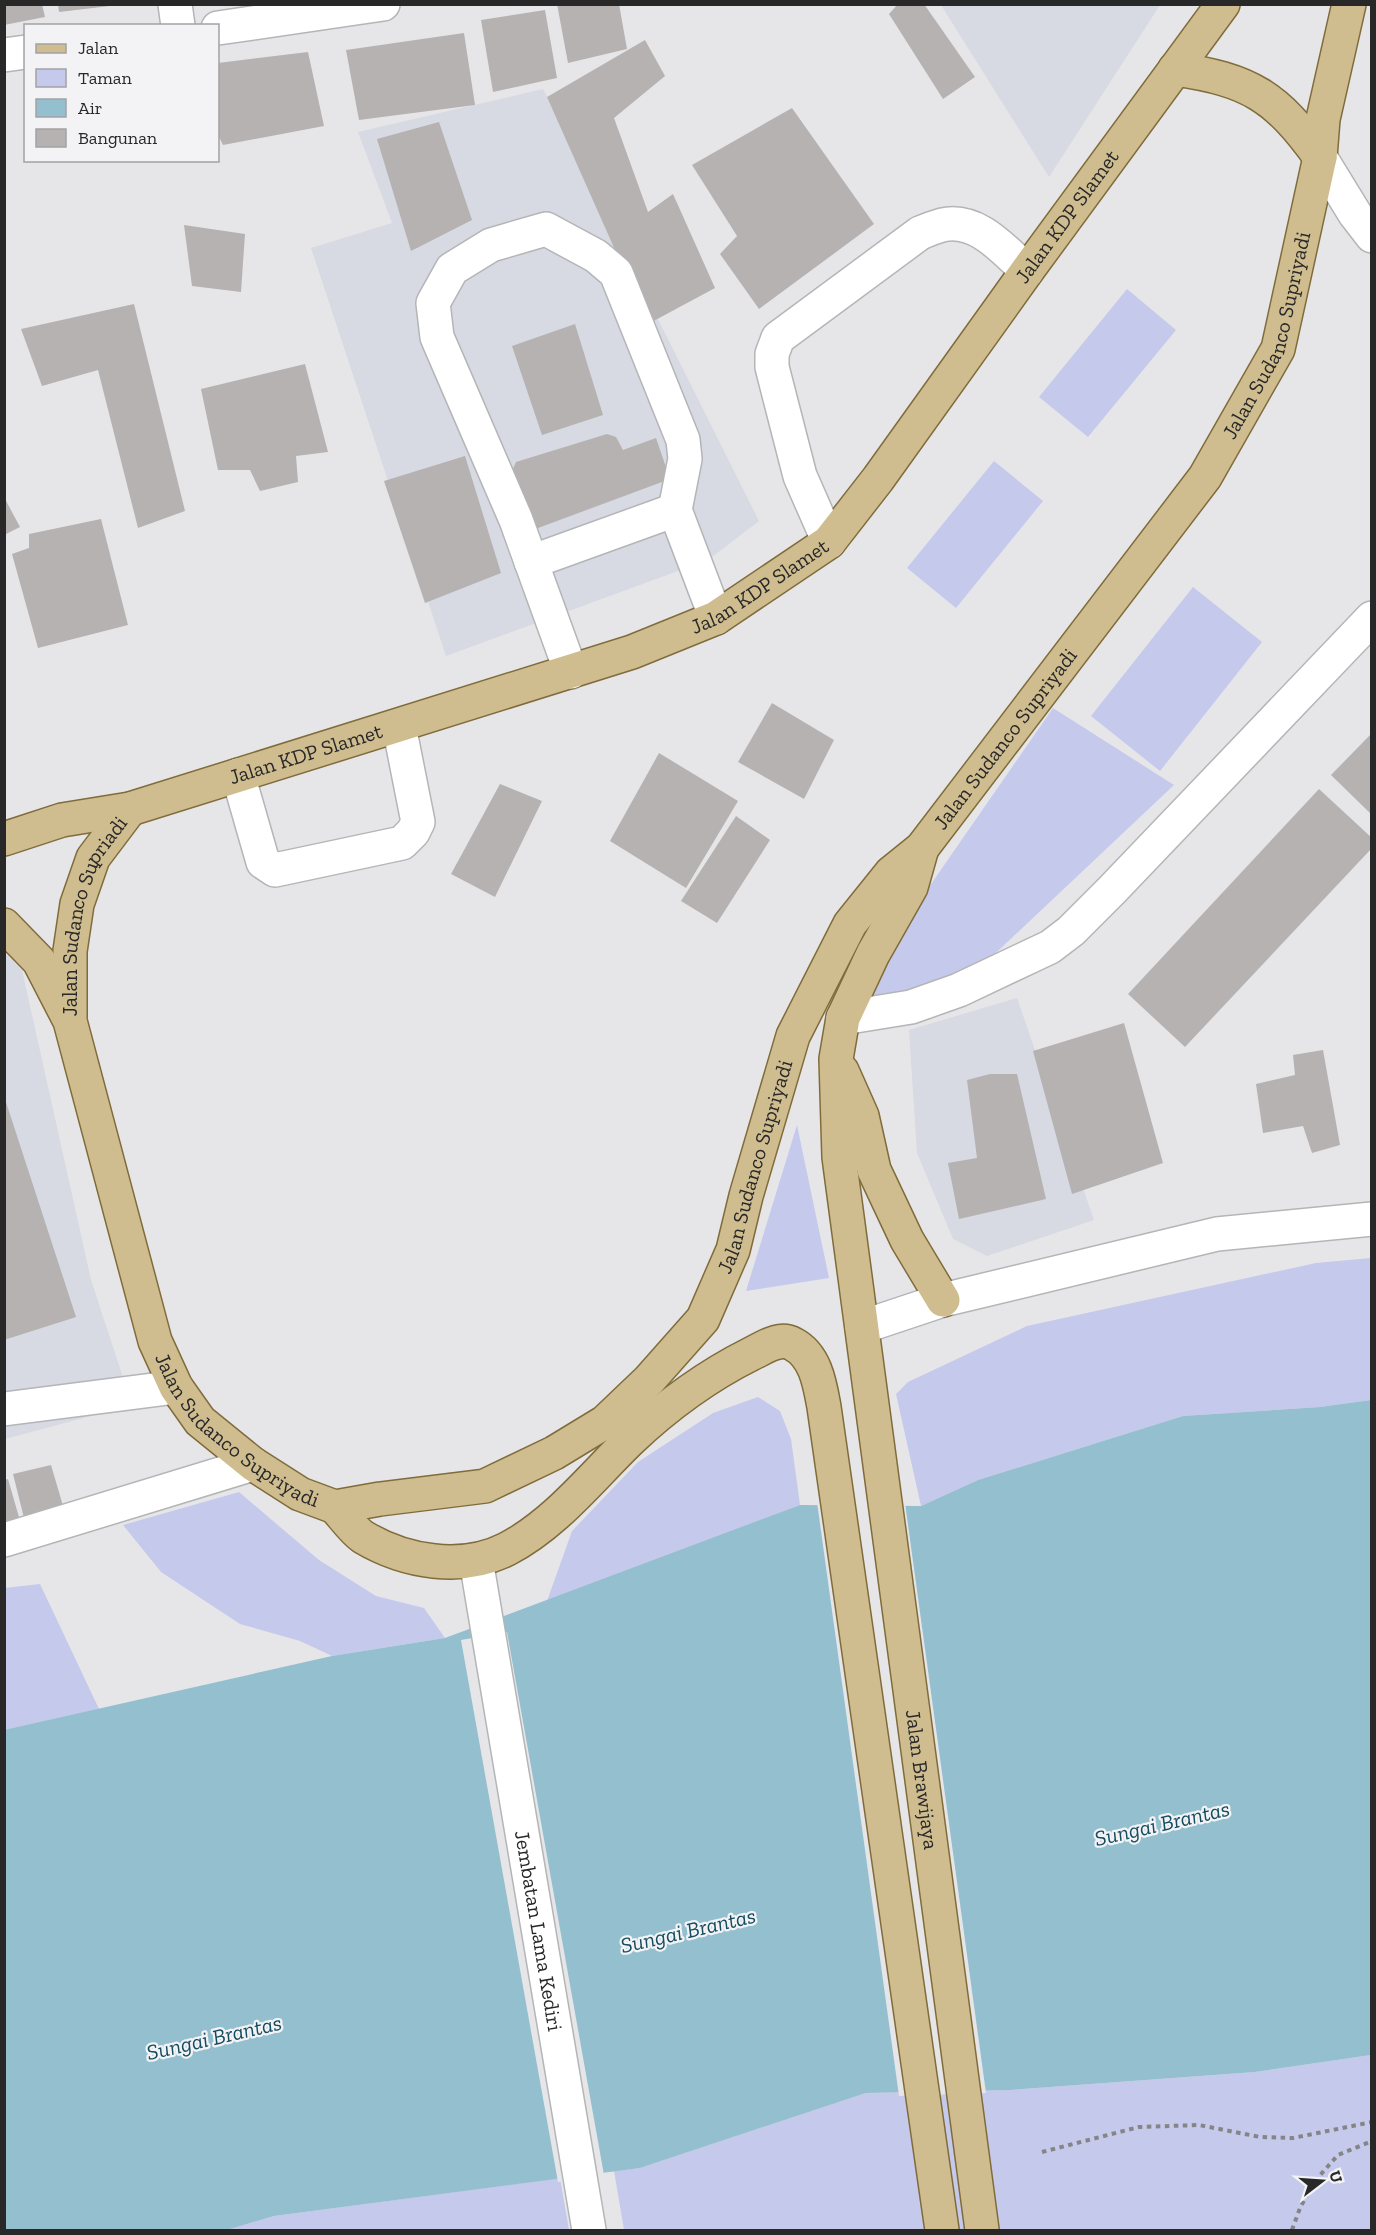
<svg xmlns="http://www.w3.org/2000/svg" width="1376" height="2235" font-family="'Zilla Slab',serif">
	<rect width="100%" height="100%" fill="#e6e6e9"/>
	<g fill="#d7d9e3">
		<polygon points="941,5 1160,5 1049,177"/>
		<polygon points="543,89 759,521 708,560 446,656 311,248 392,223 358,132"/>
		<polygon points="4,952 22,970 91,1280 132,1405 5,1439"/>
		<polygon points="1017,998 1094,1220 987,1256 953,1239 917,1153 909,1030"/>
	</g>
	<g fill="#c5c9ec">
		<polygon points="1127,289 1176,330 1088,437 1039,397"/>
		<polygon points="994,461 1043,501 956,608 907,568"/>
		<polygon points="1193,587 1262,642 1160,771 1091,716"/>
		<polygon points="1053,708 1174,785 965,982 870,1001 877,962"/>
		<polygon points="797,1125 829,1278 746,1291"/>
		<polygon points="1371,1258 1371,1400 1320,1407 1183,1416 978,1480 921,1506 896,1394 908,1382 1027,1326 1316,1263"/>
		<polygon points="758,1397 780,1411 791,1439 800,1505 546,1604 572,1531 638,1462 713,1413"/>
		<polygon points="239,1492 319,1560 376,1596 424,1608 445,1638 332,1656 300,1641 240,1624 161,1572 123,1525"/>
		<polygon points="40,1584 99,1709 5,1730 4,1588"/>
		<polygon points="1371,2055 1371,2230 624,2230 614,2171 640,2168 866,2093 1010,2090 1255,2072"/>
		<polygon points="560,2178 569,2230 227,2230 274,2216"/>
	</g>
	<polygon fill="#94bfce" points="1371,1400 1371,2055 1255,2072 1010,2090 866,2093 640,2168 274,2216 227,2230 5,2230 4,1730 332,1656 445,1638 800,1505 921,1506 978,1480 1183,1416 1320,1407"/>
	<g fill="#e6e6e9">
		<polygon points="817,1502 905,1503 986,2093 899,2096"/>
		<polygon points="507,1632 604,2175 558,2182 461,1640"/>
	</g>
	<g fill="#b5b2b1">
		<polygon points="4,4 42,4 45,17 4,25"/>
		<polygon points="58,4 109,4 110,6 59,12"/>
		<polygon points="557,4 619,4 627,49 568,63"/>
		<polygon points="898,4 924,4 975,77 943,99 889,14"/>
		<polygon points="545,10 557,78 493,92 481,20"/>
		<polygon points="464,33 475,105 359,120 346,50"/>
		<polygon points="645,40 665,76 614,118 648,212 673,194 715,288 648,324 547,97"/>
		<polygon points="308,52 324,126 223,145 218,135 218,63"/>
		<polygon points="792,108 874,224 759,309 720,254 737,236 692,165"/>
		<polygon points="439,122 472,220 411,251 377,139"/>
		<polygon points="184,225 245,234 241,292 192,286"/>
		<polygon points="134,304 185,511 138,528 98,370 42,386 21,329"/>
		<polygon points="575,324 603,415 542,435 512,346"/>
		<polygon points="305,364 328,452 296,456 298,482 260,491 250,470 218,470 201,389"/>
		<polygon points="607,434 616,437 623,450 656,438 670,479 530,531 508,480 516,462"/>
		<polygon points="465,456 501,573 425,603 384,481"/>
		<polygon points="4,497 20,527 4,535"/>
		<polygon points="101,519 128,625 38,648 12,554 29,548 29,534"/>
		<polygon points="772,703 834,740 804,799 738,762"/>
		<polygon points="1372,733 1372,815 1331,775"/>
		<polygon points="659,753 738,801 686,888 610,841"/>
		<polygon points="500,784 542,801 495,897 451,874"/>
		<polygon points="1319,789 1372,838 1372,848 1185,1047 1128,994"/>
		<polygon points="736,816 770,840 717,923 681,901"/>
		<polygon points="1124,1023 1163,1163 1072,1194 1033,1051"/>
		<polygon points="1323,1050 1340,1145 1312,1153 1303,1126 1263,1133 1256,1084 1295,1075 1293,1055"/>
		<polygon points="990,1074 1017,1074 1046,1199 959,1219 948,1163 977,1158 967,1080"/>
		<polygon points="4,1096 76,1317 4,1340"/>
		<polygon points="51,1465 66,1516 26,1526 13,1474"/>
		<polygon points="8,1479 23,1531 4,1535 4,1480"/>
	</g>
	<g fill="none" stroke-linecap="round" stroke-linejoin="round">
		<defs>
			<g id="minor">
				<polyline points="175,4 178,26"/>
				<polyline points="218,28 383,4"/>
				<polyline points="4,55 26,52"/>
				<polyline points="1320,157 1355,214 1372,236"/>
				<path d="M 829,542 L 800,476 L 772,367 L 772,354 L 778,338 L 920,233 C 927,230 935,227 942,225 C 977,217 1004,250 1027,271"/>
				<polyline points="531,562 675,510"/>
				<polyline points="571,672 516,520 437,337 433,303 452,269 491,245 546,229 596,256 616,273 683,440 685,459 675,510 716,618"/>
				<polyline points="238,775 263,862 275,870 402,843 413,832 418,822 399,726"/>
				<polyline points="843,1018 911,1007 959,990 1033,955 1050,947 1071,931 1112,890 1372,618"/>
				<polyline points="862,1327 943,1300 1217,1234 1372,1219"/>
				<polyline points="4,1409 176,1387"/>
				<polyline points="4,1540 253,1464"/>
				<path id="s1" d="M 476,1560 L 589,2230"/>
			</g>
			<g id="major">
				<path d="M 1175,69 C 1250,80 1276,96 1320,157"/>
				<path id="s2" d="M 4,839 L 62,820 L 130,809 L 632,652 L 716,618 L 829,542 L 878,479 L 1027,271 L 1223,4"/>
				<path id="s3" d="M 922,848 L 911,887 L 873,954 L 843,1018 L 836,1059 L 839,1157 L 982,2230"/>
				<path id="s4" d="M 4,925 L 39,961 L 70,1021 L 155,1341 L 176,1387 L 200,1421 L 253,1464 L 300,1494 L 335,1507 L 380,1499 L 485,1486 L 554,1453 L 605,1422 L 649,1380 L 703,1319 L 733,1250 L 746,1196 L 793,1036 L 850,924 L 891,873 L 922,848 L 1205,477 L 1278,349 L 1320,157 L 1323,119 L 1349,4"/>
				<path id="s5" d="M 70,1016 L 70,951 L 77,904 L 93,858 L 130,809"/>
				<polyline points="842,1071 862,1116 874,1170 907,1240 943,1300"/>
				<path d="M 335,1507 C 344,1517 353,1530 363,1537 C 405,1562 462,1572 507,1549 C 555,1524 591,1478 629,1441 C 667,1405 705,1377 751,1354 C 764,1348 779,1336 793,1344 C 816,1356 820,1385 824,1407 L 942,2230"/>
			</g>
		</defs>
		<use href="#minor" stroke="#b4b5b7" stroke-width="36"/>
		<use href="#major" stroke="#806c3b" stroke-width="36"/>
		<g stroke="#858587" stroke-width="4" stroke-dasharray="4.5 4.5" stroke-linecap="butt">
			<polyline points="1042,2152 1139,2127 1199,2125 1260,2137 1293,2138 1372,2122"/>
			<polyline points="1292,2230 1300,2208 1314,2182 1338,2155 1372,2141"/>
		</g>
		<use href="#minor" stroke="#fff" stroke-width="33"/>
		<use href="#major" stroke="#cfbd8f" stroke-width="33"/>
	</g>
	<g text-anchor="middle" stroke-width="4.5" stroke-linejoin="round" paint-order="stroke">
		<g font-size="21" fill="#282829" stroke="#f3f3f6">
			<text dy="7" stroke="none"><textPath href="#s2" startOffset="1286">Jalan KDP Slamet</textPath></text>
			<text dy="7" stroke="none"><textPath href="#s4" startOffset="2284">Jalan Sudanco Supriyadi</textPath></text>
			<text dy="7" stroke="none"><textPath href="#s2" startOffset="800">Jalan KDP Slamet</textPath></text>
			<text dy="7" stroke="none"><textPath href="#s4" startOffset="1798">Jalan Sudanco Supriyadi</textPath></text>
			<text dy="7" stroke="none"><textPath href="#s2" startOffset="314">Jalan KDP Slamet</textPath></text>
			<text dy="7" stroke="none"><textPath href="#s5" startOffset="105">Jalan Sudanco Supriadi</textPath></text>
			<text dy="7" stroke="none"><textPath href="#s4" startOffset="1294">Jalan Sudanco Supriyadi</textPath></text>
			<text dy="7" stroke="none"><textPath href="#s4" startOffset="574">Jalan Sudanco Supriyadi</textPath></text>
			<text dy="7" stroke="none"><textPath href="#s3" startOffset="956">Jalan Brawijaya</textPath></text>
			<text dy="7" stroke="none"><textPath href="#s1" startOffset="376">Jembatan Lama Kediri</textPath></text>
		</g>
		<g font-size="22" font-style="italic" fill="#134d5f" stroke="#f3f3f6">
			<text transform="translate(1162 1823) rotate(-13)" y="8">Sungai Brantas</text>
			<text transform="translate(688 1930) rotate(-13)" y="8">Sungai Brantas</text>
			<text transform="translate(214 2037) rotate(-13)" y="8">Sungai Brantas</text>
		</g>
	</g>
	<rect width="1376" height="2235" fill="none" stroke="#282829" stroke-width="12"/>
	<rect x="24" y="24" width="195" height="138" fill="#f3f3f6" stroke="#a2a2a4" stroke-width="1.5"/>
	<rect x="36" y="44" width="30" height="9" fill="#cfbd8f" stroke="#a2a2a4" stroke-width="1.5"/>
	<text x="78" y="54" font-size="18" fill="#282829">Jalan</text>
	<rect x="36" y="69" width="30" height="18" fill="#c5c9ec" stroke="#a2a2a4" stroke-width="1.5"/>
	<text x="78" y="84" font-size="18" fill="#282829">Taman</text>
	<rect x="36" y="99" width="30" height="18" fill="#94bfce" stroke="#a2a2a4" stroke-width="1.5"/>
	<text x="78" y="114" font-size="18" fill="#282829">Air</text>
	<rect x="36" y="129" width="30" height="18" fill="#b5b2b1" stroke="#a2a2a4" stroke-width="1.5"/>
	<text x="78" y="144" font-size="18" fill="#282829">Bangunan</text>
	<g transform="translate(1322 2181) rotate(73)" stroke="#f3f3f6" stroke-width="4.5" paint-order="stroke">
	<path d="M0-4.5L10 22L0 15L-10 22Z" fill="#282829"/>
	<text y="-9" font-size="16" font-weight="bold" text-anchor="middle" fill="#282829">U</text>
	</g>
</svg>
